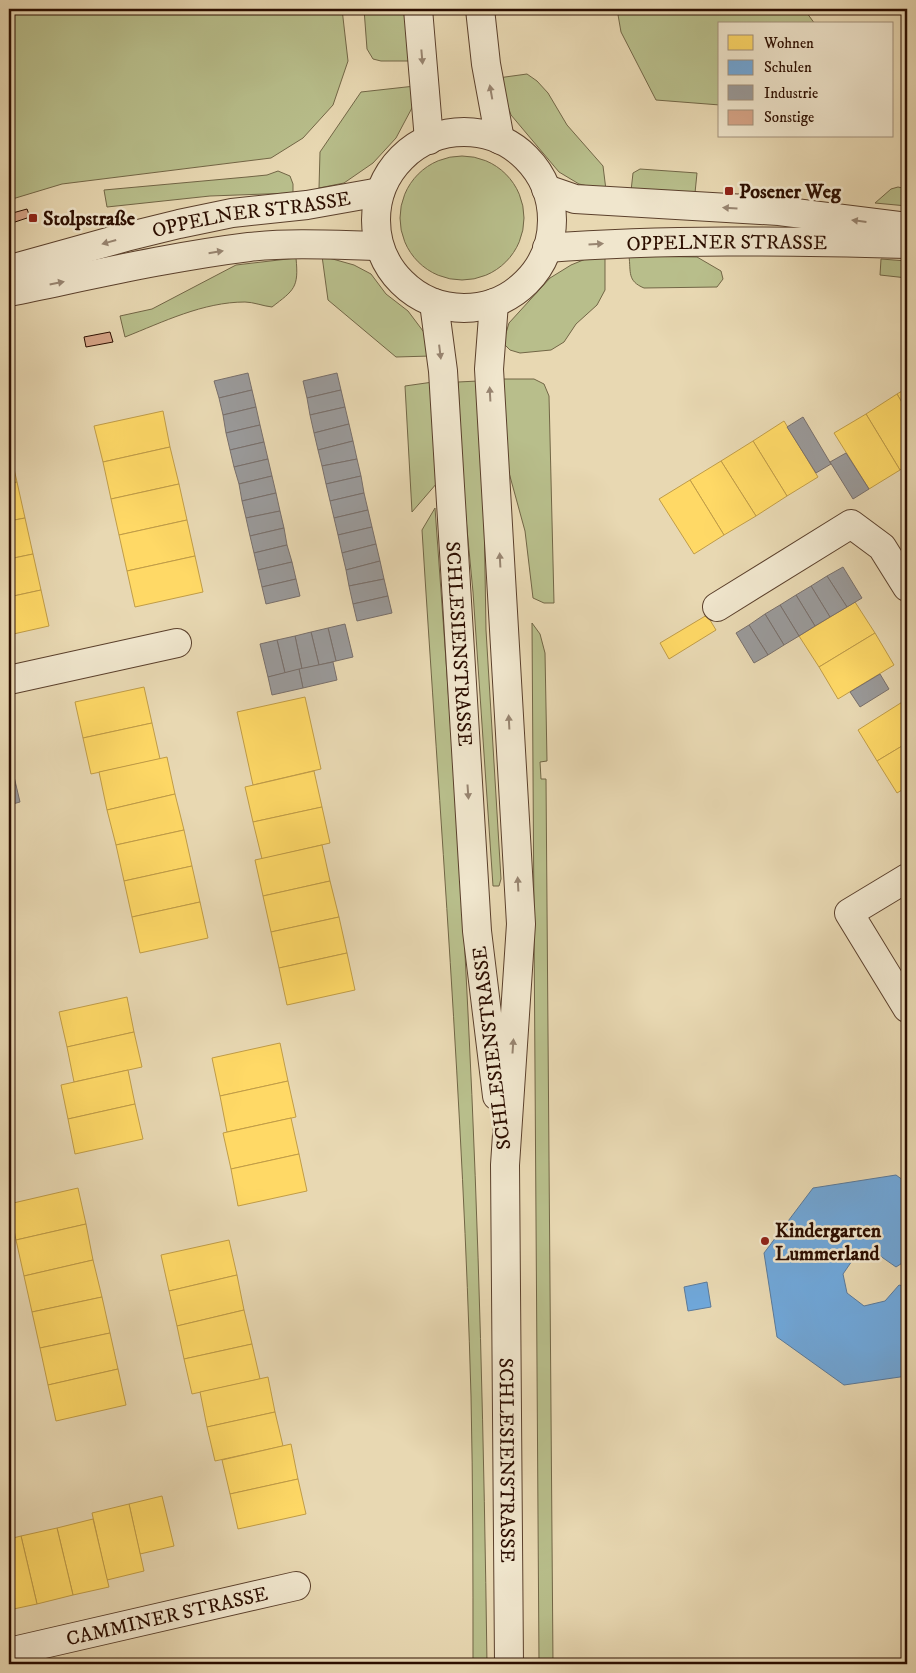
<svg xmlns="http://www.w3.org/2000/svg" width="916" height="1673" font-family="'IM FELL DW Pica',serif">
	<rect width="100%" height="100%" fill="#e8d8b2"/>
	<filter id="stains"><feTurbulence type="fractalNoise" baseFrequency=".004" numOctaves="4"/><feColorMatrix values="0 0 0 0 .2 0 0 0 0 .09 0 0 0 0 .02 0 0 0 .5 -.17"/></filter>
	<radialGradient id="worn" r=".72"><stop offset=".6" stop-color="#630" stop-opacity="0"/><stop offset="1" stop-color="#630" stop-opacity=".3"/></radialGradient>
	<g fill="#b8be8b" stroke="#726646">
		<polygon points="9,9 342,9 348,61 333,105 303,138 271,158 62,184 9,200"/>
		<polygon points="364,9 405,9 411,61 381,61 373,59 367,49"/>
		<polygon points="617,9 804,9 815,24 720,24 720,105 656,100 621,32"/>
		<polygon points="527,74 537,81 548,93 567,125 603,166 606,190 579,184 559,172 511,115 498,78"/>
		<polygon points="415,86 413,106 396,138 373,163 344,183 319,188 320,152 361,92"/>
		<circle cx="462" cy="218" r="62"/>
		<polygon points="640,169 697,173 695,193 631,191 633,173"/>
		<polygon points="278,171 290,176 293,184 293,193 210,196 107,207 104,190 247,177 267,175"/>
		<polygon points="898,187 907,189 907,206 875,203 891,189"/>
		<polygon points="322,256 354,265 371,274 386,294 408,311 426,335 431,356 396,357 328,300"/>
		<polygon points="605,256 605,290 597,305 576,324 564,342 551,350 520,353 510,350 503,343 509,323 550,278 571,265 588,258"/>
		<path d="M 629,256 L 697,257 L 721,271 L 723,279 L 717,287 L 644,288 C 627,281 631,272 629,256 Z"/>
		<path d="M 296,258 C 299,288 294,290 272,307 C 263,306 253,302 245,302 C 203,302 163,322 125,337 L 120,316 L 152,309 L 236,265 Z"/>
		<polygon points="881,259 907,261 907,278 880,275"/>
		<polygon points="503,379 534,379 544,384 549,396 554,603 544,603 533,598 525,531 508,469"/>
		<polygon points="478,381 484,510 486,630 501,879 499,886 493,886 473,592 463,487 458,382"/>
		<polygon points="433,382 437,483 412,512 405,386"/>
		<path d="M 435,508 C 447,676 460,844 468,1013 C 479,1230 484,1447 487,1664 L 473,1664 C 473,1575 473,1485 471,1396 C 463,1107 440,818 422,530 Z"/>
		<polygon points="532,623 540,634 545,653 547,761 540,762 541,779 546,779 553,1664 539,1664"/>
	</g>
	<g fill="#ffd966" stroke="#c09c47">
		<polygon points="907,388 907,411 897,394"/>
		<polygon points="897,394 907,411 907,465 900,470 866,414"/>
		<polygon points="163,411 170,447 103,462 94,426"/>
		<polygon points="866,414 900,470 869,489 834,433"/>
		<polygon points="784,421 818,477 787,496 753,441"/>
		<polygon points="753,441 787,496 756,516 721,461"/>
		<polygon points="9,447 17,482 9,484"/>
		<polygon points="170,447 179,484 111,499 103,462"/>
		<polygon points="721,461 756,516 724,535 690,480"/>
		<polygon points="690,480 724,535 694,554 659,499"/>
		<polygon points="17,482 25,518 9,521 9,484"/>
		<polygon points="179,484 187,520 119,535 111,499"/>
		<polygon points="25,518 33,554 9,559 9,521"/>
		<polygon points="187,520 195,556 127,571 119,535"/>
		<polygon points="33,554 41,590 9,597 9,559"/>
		<polygon points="195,556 203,592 135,607 127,571"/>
		<polygon points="41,590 49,626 9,635 9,597"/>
		<polygon points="855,602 875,633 819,667 799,636"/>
		<polygon points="707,615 716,630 669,659 660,643"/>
		<polygon points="875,633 894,665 838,699 819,667"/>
		<polygon points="144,687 152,723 83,738 75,702"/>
		<polygon points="305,697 321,769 253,785 237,712"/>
		<polygon points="907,699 907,743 877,761 858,730"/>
		<polygon points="152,723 160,759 91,774 83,738"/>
		<polygon points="907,743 907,787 897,793 877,761"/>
		<polygon points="167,757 175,794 107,810 99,772"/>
		<polygon points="314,771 322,807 253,822 245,787"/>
		<polygon points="175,794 184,830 116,845 107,810"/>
		<polygon points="322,807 330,843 262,859 253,822"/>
		<polygon points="184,830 192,866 124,881 116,845"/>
		<polygon points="322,845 330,881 263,896 255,860"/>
		<polygon points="192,866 200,902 132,917 124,881"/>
		<polygon points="330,881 339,917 271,932 263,896"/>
		<polygon points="200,902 208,938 140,953 132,917"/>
		<polygon points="339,917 347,953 279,968 271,932"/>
		<polygon points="347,953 355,990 287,1005 279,968"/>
		<polygon points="127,997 134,1032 67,1047 59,1012"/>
		<polygon points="134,1032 142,1067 74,1082 67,1047"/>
		<polygon points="280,1043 288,1081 220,1096 212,1058"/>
		<polygon points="128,1070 135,1104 68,1119 61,1085"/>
		<polygon points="288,1081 296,1117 227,1132 220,1096"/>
		<polygon points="135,1104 143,1139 75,1154 68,1119"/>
		<polygon points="291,1118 299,1154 231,1169 223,1133"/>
		<polygon points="299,1154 307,1191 238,1206 231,1169"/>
		<polygon points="78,1188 86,1224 16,1240 9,1204"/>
		<polygon points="86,1224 93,1260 24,1276 16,1240"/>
		<polygon points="229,1240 237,1275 169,1291 161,1255"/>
		<polygon points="93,1260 102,1297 32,1312 24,1276"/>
		<polygon points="237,1275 244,1310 177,1326 169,1291"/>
		<polygon points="102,1297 110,1333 40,1348 32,1312"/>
		<polygon points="244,1310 252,1344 184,1359 177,1326"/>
		<polygon points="110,1333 118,1369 48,1385 40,1348"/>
		<polygon points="252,1344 260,1379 192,1394 184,1359"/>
		<polygon points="118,1369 126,1405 56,1421 48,1385"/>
		<polygon points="268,1377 275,1412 207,1427 200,1392"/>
		<polygon points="275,1412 283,1446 215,1461 207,1427"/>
		<polygon points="291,1444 298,1479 230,1494 222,1460"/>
		<polygon points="298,1479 306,1514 238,1529 230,1494"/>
		<polygon points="162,1496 174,1546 140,1554 129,1504"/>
		<polygon points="129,1504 144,1571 107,1580 92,1513"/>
		<polygon points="93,1519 109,1587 73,1595 57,1528"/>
		<polygon points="57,1528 73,1595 37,1604 21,1536"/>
		<polygon points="21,1536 37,1604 9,1610 9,1539"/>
	</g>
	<g fill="#6fa8dc" stroke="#5b7a9a">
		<polygon points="896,1175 907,1183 907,1260 896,1267 876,1253 854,1258 843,1274 847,1293 864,1306 885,1301 899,1285 907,1287 907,1376 844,1385 777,1337 764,1253 813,1188"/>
		<polygon points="707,1282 711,1307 688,1311 684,1287"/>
	</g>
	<g fill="#999" stroke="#786f6b">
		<polygon points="248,373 252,390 219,398 214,381"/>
		<polygon points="337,373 341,390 307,398 303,381"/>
		<polygon points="252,390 256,407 223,415 219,398"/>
		<polygon points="341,390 345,407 310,415 307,398"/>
		<polygon points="256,407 260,425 226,433 223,415"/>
		<polygon points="345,407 349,424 314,433 310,415"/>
		<polygon points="803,417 831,464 816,473 787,427"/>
		<polygon points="349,424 353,441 318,450 314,433"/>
		<polygon points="260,425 264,442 230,450 226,433"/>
		<polygon points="353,441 357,459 322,466 318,450"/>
		<polygon points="264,442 268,459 234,467 230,450"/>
		<polygon points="846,453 869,489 853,499 830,462"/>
		<polygon points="268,459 272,476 239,484 234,467"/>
		<polygon points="357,459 361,476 326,484 322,466"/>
		<polygon points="272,476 276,493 242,501 239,484"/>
		<polygon points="361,476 364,493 330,501 326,484"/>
		<polygon points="276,493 280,511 246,518 242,501"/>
		<polygon points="364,493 368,510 334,518 330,501"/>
		<polygon points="368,510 372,527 338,535 334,518"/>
		<polygon points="280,511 284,528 250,536 246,518"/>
		<polygon points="372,527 376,544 342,553 338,535"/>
		<polygon points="284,528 287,545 254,553 250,536"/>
		<polygon points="376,544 380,561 346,570 342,553"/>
		<polygon points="287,545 292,562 258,570 254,553"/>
		<polygon points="380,561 384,579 349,586 346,570"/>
		<polygon points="292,562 296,579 262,587 258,570"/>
		<polygon points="843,567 862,598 847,607 827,576"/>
		<polygon points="827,576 847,607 830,617 811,586"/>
		<polygon points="296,579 300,596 266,604 262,587"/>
		<polygon points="384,579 388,596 353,604 349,586"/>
		<polygon points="811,586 830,617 815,626 796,595"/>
		<polygon points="796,595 815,626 799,636 780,605"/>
		<polygon points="388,596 392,613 357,621 353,604"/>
		<polygon points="780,605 799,636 784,645 765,614"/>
		<polygon points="765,614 784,645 768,655 749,625"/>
		<polygon points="345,624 353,657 336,661 328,628"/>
		<polygon points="749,625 768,655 754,663 736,633"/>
		<polygon points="328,628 336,661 319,665 311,632"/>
		<polygon points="311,632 319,665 302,669 295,636"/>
		<polygon points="295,636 302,669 285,673 277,640"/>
		<polygon points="277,640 285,673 268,677 260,644"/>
		<polygon points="333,662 337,680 303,688 299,669"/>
		<polygon points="299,669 303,688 272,695 268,677"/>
		<polygon points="880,674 889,689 860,707 850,692"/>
		<polygon points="9,768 12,768 16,785 9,787"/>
		<polygon points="16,785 20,802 9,805 9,787"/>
	</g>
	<g fill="#d6a487" stroke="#2c0e00">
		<polygon points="27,209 30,217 9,224 9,214"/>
		<polygon points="110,332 113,342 86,347 84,337"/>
	</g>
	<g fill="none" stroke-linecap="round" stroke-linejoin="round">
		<defs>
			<g id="minor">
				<polyline points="418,9 429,140"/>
				<polyline points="480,9 486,64 500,140"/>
				<circle cx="464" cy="220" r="88"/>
				<polyline points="546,189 575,199 779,211 907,227"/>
				<path id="s1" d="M 547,248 C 667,239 787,241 907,244"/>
				<path id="s2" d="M 9,272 L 18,267 L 126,237 L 179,224 L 232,213 L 307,205 L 380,192"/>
				<path d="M 9,292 C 88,276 168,257 249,247 C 293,242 336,245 379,246"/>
				<path id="s3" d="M 434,303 L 443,371 L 477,931 L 497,1096"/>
				<path id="s4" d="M 494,303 L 489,369 L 521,924 L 505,1165 L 509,1664"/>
				<polyline points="717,607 851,524 882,547 907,587"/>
				<polyline points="9,680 177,643"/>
				<polyline points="907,878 849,913 907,1008"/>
				<path id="s5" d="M 9,1652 L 296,1586"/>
			</g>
		</defs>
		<use href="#minor" stroke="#5b402c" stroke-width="30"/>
		<use href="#minor" stroke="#f0e6cd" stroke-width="28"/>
	</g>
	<defs><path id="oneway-solid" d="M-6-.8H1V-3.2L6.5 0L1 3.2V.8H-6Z" transform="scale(1.25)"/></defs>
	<g fill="#988571">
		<use href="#oneway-solid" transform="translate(422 57) rotate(85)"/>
		<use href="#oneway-solid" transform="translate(491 92) rotate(-100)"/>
		<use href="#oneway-solid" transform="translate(730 208) rotate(-176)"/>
		<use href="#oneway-solid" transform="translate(859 221) rotate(-173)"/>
		<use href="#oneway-solid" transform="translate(109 242) rotate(164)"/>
		<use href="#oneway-solid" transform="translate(596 244) rotate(-4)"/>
		<use href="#oneway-solid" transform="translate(216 252) rotate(-9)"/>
		<use href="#oneway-solid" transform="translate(57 283) rotate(-11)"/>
		<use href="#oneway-solid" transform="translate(440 352) rotate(83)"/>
		<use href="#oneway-solid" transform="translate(490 394) rotate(-93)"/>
		<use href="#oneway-solid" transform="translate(500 560) rotate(-93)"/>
		<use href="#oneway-solid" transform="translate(509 722) rotate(-93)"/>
		<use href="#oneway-solid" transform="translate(468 792) rotate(86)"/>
		<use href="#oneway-solid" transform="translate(518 884) rotate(-93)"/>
		<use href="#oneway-solid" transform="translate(513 1046) rotate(-86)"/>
	</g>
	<g fill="#8f2418" stroke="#f0e6cd" stroke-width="2">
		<rect x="724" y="186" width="10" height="10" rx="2.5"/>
		<rect x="28" y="213" width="10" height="10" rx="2.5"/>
		<circle cx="765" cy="1241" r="5"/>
	</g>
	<g text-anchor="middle" stroke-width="5" stroke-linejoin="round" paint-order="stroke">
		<g font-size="20" font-weight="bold" fill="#2c0e00" stroke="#f0e6cd" text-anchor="start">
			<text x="739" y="198">Posener Weg</text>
			<text x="43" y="225">Stolpstraße</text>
			<text x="775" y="1237">Kindergarten<tspan x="775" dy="23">Lummerland</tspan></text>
		</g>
		<g font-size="20" fill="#2c0e00" stroke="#f0e6cd">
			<text dy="7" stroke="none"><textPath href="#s2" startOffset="250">OPPELNER STRASSE</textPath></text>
			<text dy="7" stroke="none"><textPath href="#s1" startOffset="180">OPPELNER STRASSE</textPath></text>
			<text dy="7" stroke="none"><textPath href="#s3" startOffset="342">SCHLESIENSTRASSE</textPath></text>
			<text transform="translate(491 1048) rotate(-97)" y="7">SCHLESIENSTRASSE</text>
			<text dy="7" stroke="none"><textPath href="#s4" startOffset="1159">SCHLESIENSTRASSE</textPath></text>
			<text dy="7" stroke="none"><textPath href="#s5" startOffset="162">CAMMINER STRASSE</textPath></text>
		</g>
	</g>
	<rect width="916" height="1673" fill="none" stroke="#e8d8b2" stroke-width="30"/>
	<rect x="10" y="10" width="896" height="1653" fill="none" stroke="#2c0e00" stroke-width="2.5"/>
	<rect x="15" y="15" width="886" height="1643" fill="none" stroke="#2c0e00"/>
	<rect x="718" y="22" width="175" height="115" fill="#f0e6cd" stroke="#a2907b"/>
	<rect x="728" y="35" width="25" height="15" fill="#ffd966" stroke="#a2907b"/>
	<text x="764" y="48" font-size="15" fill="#2c0e00">Wohnen</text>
	<rect x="728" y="60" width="25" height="15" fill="#6fa8dc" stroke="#a2907b"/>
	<text x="764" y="72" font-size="15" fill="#2c0e00">Schulen</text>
	<rect x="728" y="85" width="25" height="15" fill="#999999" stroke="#a2907b"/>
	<text x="764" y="98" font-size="15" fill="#2c0e00">Industrie</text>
	<rect x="728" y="110" width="25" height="15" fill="#d6a487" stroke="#a2907b"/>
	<text x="764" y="122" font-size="15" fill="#2c0e00">Sonstige</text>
	<rect width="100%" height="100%" filter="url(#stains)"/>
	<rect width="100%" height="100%" fill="url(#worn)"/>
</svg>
